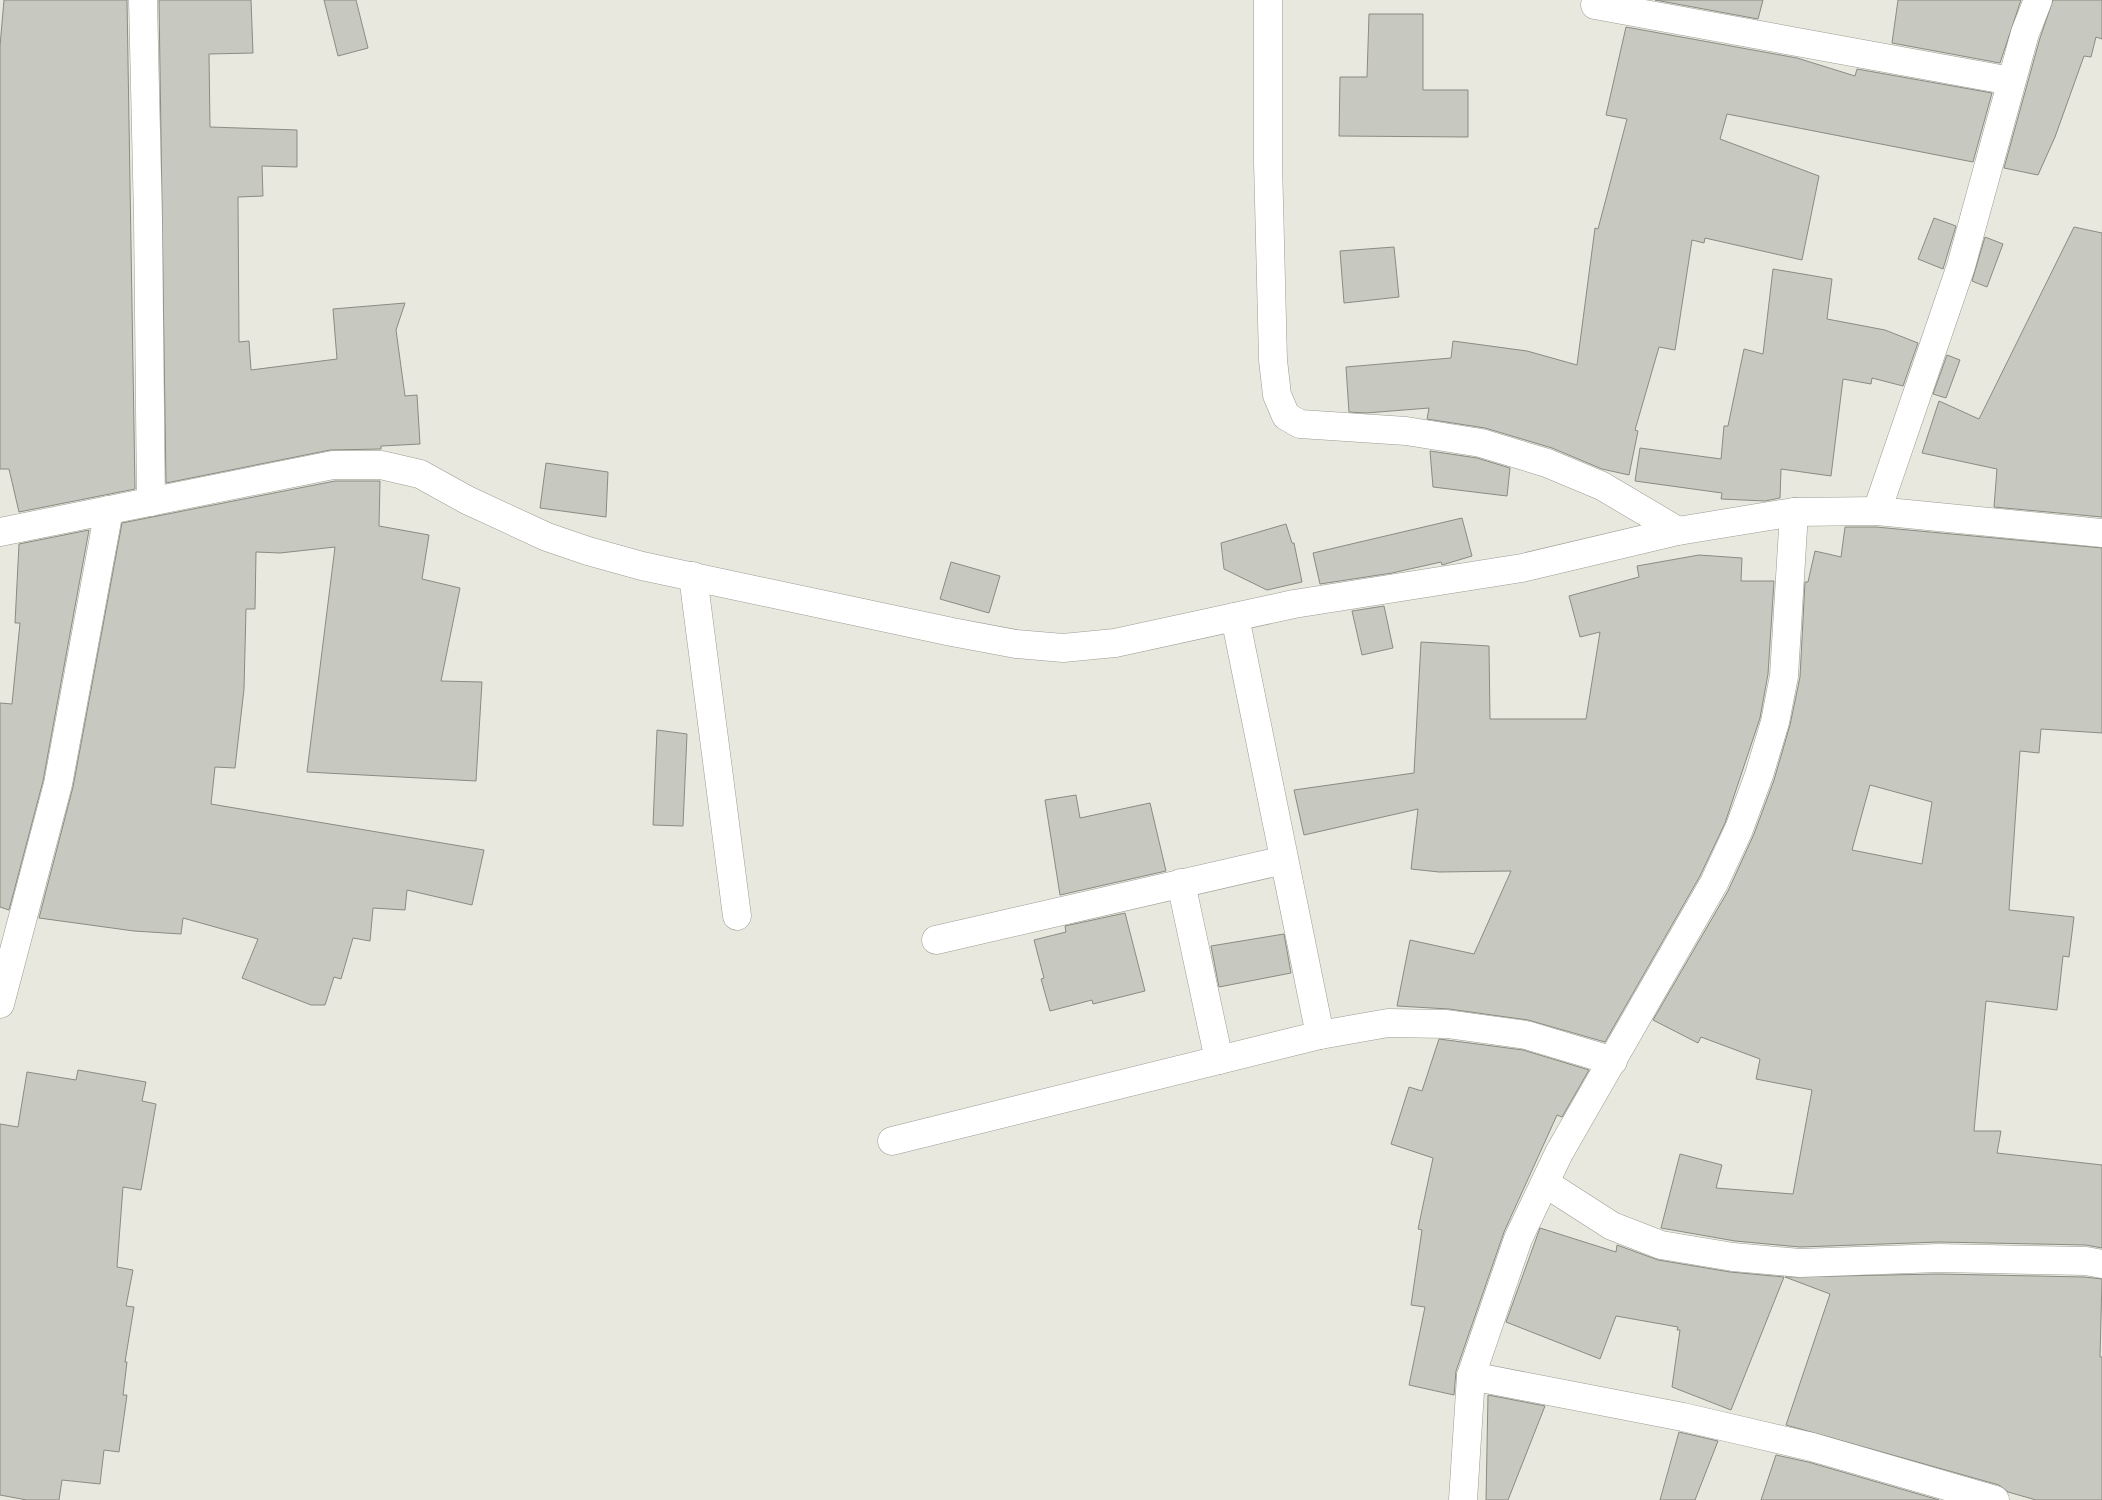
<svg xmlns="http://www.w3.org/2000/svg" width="2102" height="1500" font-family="'DM Sans',sans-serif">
	<rect width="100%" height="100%" fill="#e8e8df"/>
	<g fill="#c7c8bf" stroke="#8a8b82" fill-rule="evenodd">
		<polygon points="4,0 127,0 135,489 19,512 9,469 0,469 0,46"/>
		<polygon points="159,0 251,0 253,53 209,54 210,127 297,130 297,167 262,166 263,196 238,197 239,342 249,341 251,370 337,359 333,309 405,303 396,330 405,396 417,395 420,444 381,446 381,449 330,450 166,483"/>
		<polygon points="324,0 356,0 368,48 338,56"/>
		<polygon points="1655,0 1763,0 1758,19"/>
		<polygon points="1898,0 2021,0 2000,63 1892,43"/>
		<polygon points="2053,0 2102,0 2102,39 2096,37 2091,57 2084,56 2055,137 2038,175 2004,168 2040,38"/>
		<polygon points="1369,14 1423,14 1423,90 1468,90 1468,137 1339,136 1340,77 1367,77"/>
		<polygon points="1626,27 1797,58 1855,76 1857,69 1992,93 1973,162 1727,114 1720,139 1819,176 1802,260 1705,238 1704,243 1692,240 1675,350 1659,347 1635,430 1638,431 1629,475 1602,469 1552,448 1485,428 1427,419 1429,408 1366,413 1349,412 1346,367 1451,358 1453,341 1527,351 1577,365 1595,228 1598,229 1627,119 1606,115"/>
		<polygon points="1934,218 1956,226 1943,269 1918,259"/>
		<polygon points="2074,227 2102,233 2102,517 1994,507 1997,469 1922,453 1939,401 1979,419"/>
		<polygon points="1985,237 2003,244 1987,287 1972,281"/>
		<polygon points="1394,247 1399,297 1344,303 1340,251"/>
		<polygon points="1773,269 1832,279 1827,319 1885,330 1918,343 1903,386 1872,378 1871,384 1843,379 1831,476 1781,469 1780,498 1765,501 1721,499 1722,493 1635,481 1640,448 1721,459 1724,426 1728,426 1744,349 1763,354"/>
		<polygon points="1947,355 1960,360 1946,398 1933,394"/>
		<polygon points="1430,451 1477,458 1510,468 1507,496 1433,487"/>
		<polygon points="546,463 608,472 606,517 540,508"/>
		<polygon points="335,481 380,481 379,526 429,535 422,579 460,588 441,681 482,682 476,781 307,772 335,547 280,553 256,552 255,609 246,609 244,689 235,768 215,767 211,804 484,850 472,905 407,890 405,910 373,908 370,941 353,938 341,979 334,977 325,1005 311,1005 242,978 258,939 183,918 181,934 134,931 39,918 73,787 122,523"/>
		<polygon points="1462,518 1472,556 1442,565 1441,562 1392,573 1320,584 1313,553"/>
		<polygon points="1286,524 1292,543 1294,543 1302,582 1267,590 1224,569 1221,543"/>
		<path d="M 1845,527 L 1876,527 L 2102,548 L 2102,733 L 2041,729 L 2039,753 L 2020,751 L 2009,910 L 2074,917 L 2069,957 L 2063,956 L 2057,1010 L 1986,1001 L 1974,1131 L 2001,1131 L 1997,1153 L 2102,1165 L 2102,1248 L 2086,1245 L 1939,1242 L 1800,1247 L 1735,1241 L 1661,1228 L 1680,1154 L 1722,1165 L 1716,1188 L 1793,1194 L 1812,1090 L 1756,1079 L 1760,1059 L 1701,1037 L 1698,1043 L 1653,1020 L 1728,891 L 1754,834 L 1774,780 L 1790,725 L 1800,677 L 1805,582 L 1808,582 L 1815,551 L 1841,557 ZM 1870,785 L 1932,802 L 1922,864 L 1852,850 Z"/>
		<polygon points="89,530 43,781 9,910 0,907 0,703 12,704 20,623 15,623 19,544"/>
		<polygon points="1699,555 1742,558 1741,581 1774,581 1768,674 1760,718 1725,823 1700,876 1605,1042 1528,1020 1449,1009 1397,1006 1410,940 1474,954 1511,871 1439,872 1411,869 1418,809 1304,835 1294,790 1414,773 1421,642 1489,646 1490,719 1586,719 1600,632 1580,637 1569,596 1639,577 1637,566"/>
		<polygon points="951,562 1000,576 989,613 940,599"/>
		<polygon points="1384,606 1393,648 1362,655 1352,611"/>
		<polygon points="657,730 687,734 683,826 653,825"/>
		<polygon points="1076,795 1080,818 1150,803 1166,871 1060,895 1045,800"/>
		<polygon points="1125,913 1145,991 1093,1004 1092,1000 1050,1011 1041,979 1044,978 1034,940 1066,932 1065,926"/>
		<polygon points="1284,934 1291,973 1219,987 1211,946"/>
		<polygon points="1439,1039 1523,1050 1589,1070 1562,1117 1557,1115 1504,1232 1456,1371 1454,1395 1409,1385 1425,1307 1411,1305 1422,1230 1418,1229 1433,1158 1391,1144 1409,1087 1422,1091"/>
		<polygon points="78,1070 146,1082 142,1101 156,1104 141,1190 123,1187 117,1267 133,1270 126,1306 134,1307 125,1362 127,1362 123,1395 127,1395 119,1452 104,1450 100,1484 62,1480 59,1500 27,1500 0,1495 0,1124 18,1127 27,1072 76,1080"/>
		<polygon points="1540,1228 1616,1252 1617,1245 1658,1260 1730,1272 1784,1277 1731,1410 1672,1387 1680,1330 1677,1330 1678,1327 1616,1316 1600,1359 1506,1322"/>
		<polygon points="1939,1274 2084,1277 2102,1279 2100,1357 2102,1357 2102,1500 2036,1500 2008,1492 1999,1485 1786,1425 1830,1294 1785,1277"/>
		<polygon points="1488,1395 1545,1406 1508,1500 1486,1500"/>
		<polygon points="1679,1432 1718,1441 1695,1500 1660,1500"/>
		<polygon points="1776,1455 1808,1462 1939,1500 1761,1500"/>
	</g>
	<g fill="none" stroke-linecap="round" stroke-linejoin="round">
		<defs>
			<g id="minor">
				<polyline points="143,0 148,218 151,502"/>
				<polyline points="1268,0 1268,162 1273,360 1277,395 1286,416 1300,424 1406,431 1481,443 1547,463 1602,486 1678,531"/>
				<polyline points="1595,5 2011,81"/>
				<polyline points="1877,511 1961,266 2025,33 2038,0"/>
				<polyline points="0,532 333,465 381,465 420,474 467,500 547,537 588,551 642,566 952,632 1016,644 1063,648 1115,643 1294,604 1522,568 1678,531 1794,512 1877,511 2102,533"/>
				<polyline points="693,576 737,916"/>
				<polyline points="1235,617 1320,1035"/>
				<polyline points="1181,883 1219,1060"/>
				<polyline points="936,940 1284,860"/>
				<polyline points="0,1004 58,784 109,510"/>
				<polyline points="892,1141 1320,1035 1388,1023 1447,1024 1526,1035 1613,1061"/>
				<polyline points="1545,1183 1612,1226 1661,1245 1733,1257 1800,1263 1939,1258 2086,1261 2102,1264"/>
				<polyline points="1471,1376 1683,1417 1812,1447 1995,1500"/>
				<polyline points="1463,1500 1471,1376 1518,1239 1559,1153 1714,883 1739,829 1759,775 1775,722 1784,676 1794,512"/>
			</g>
		</defs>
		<use href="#minor" stroke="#9b9c93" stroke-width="29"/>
		<use href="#minor" stroke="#fff" stroke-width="28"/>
	</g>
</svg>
